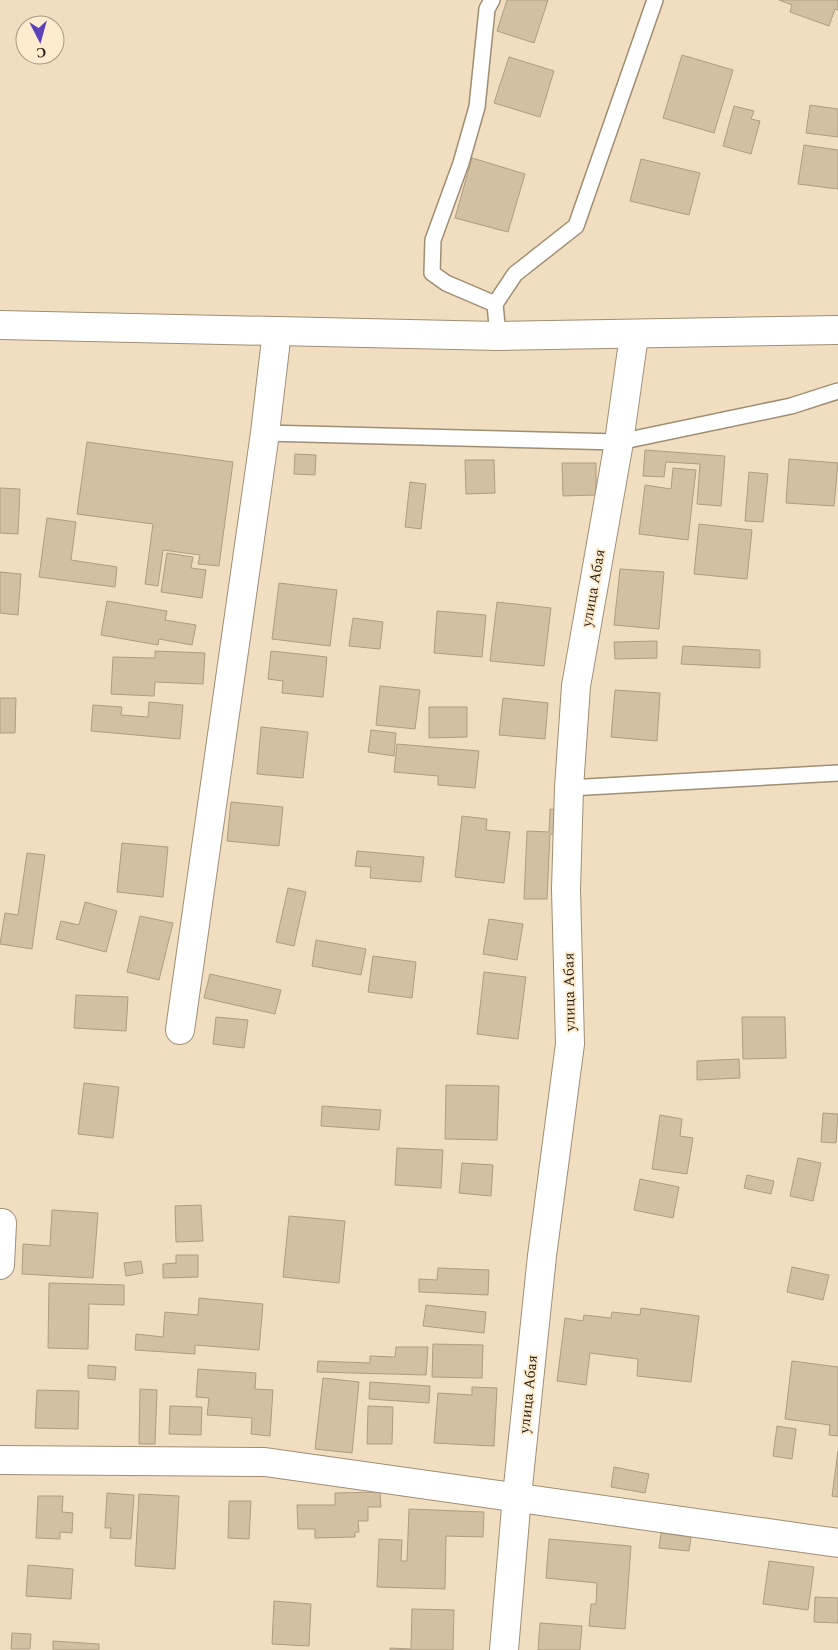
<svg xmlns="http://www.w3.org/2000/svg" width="838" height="1650" font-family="Spectral,serif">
	<rect width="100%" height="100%" fill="#f1dec1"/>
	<g fill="#d3c0a3" stroke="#af9d81">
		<polygon points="507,0 548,0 534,43 497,31"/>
		<polygon points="779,0 838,0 838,10 835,9 829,26 790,12 792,5"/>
		<polygon points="682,55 733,70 714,133 663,118"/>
		<polygon points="509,57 554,71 540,117 494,103"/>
		<polygon points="810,105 838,109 838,137 806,133"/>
		<polygon points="734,106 754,111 751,119 760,121 751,154 723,146"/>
		<polygon points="804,145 838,150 838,189 798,184"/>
		<polygon points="472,158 525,174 508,232 455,218"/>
		<polygon points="641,159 700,173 689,215 630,201"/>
		<polygon points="87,442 233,462 219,566 198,564 200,555 163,550 158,586 145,584 153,524 77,514"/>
		<polygon points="645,450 725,456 721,506 697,504 700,464 666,462 664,477 643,476"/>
		<polygon points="295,454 316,455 315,475 294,474"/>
		<polygon points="789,459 838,463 834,506 786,503"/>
		<polygon points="465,460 494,460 495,493 466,494"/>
		<polygon points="562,463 596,463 596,495 563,496"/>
		<polygon points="673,468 696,470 688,540 639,534 645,485 671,489"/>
		<polygon points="749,472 768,474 763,522 745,521"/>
		<polygon points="410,482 426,484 421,529 405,527"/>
		<polygon points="0,488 20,489 18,534 0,533"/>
		<polygon points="47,518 76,522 71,560 117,567 115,587 39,577"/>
		<polygon points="699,524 752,530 747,579 694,574"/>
		<polygon points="167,553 193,557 191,568 206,570 202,598 161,592"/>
		<polygon points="620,569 664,572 659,629 614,625"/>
		<polygon points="0,572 21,574 18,615 0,613"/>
		<polygon points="279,583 337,590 330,646 272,639"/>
		<polygon points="107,601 167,611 165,620 196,625 192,645 159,639 158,645 101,635"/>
		<polygon points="497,602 551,608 544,666 490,661"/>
		<polygon points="437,611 486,615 482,657 434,653"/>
		<polygon points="353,618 383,622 380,649 349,646"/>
		<polygon points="657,641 657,658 615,659 614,642"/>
		<polygon points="683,646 760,650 760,668 681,664"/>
		<polygon points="155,651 205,653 203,684 155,682 154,696 111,694 113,657 155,658"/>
		<polygon points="271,651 327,657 323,697 282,693 283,681 268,679"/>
		<polygon points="380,686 420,690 415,729 376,725"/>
		<polygon points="615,690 660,693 657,741 611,737"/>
		<polygon points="0,698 16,698 15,733 0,733"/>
		<polygon points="503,698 548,703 545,739 499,735"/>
		<polygon points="149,702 183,705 180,739 91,731 93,705 122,707 121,715 148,717"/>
		<polygon points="429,707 467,707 467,737 429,738"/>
		<polygon points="261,727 308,732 303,778 257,774"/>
		<polygon points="371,730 396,733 394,756 368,752"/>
		<polygon points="397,744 479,751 475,788 438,785 438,776 394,772"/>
		<polygon points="231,802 283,807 279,846 227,841"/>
		<polygon points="550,809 561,810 560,834 550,834 547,899 524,899 527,831 549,832"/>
		<polygon points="462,816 487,819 486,830 510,832 504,883 455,877"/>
		<polygon points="122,843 168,847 163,897 117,892"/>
		<polygon points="357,851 424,857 421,882 370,878 371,867 355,866"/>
		<polygon points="27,853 45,855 32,949 0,944 5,913 18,915"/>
		<polygon points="288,888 306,892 294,946 276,942"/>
		<polygon points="85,902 117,911 106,952 56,939 61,921 79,925"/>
		<polygon points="140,916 173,923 159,980 127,972"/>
		<polygon points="489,919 523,924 517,960 483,954"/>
		<polygon points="316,940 366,949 361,975 312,966"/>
		<polygon points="373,956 416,962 412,998 368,992"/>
		<polygon points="484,972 526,977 518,1039 477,1034"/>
		<polygon points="210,974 281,990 275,1014 204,998"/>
		<polygon points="76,995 128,997 126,1031 74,1028"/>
		<polygon points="216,1017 248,1020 244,1048 213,1044"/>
		<polygon points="742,1017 785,1017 786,1058 743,1059"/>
		<polygon points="739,1059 740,1078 697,1080 697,1061"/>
		<polygon points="84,1083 119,1087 113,1138 78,1134"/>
		<polygon points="446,1085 499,1086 497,1140 445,1139"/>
		<polygon points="322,1106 381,1110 379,1130 321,1126"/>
		<polygon points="823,1113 838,1114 836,1143 821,1142"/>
		<polygon points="660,1115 682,1119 680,1136 693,1138 687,1174 652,1169"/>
		<polygon points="397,1148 443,1150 441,1188 395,1185"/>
		<polygon points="798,1158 821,1163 813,1201 790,1196"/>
		<polygon points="462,1163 493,1165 491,1196 459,1193"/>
		<polygon points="747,1175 774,1181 771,1194 744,1188"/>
		<polygon points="640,1179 679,1187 673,1218 634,1210"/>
		<polygon points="201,1205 203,1241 176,1242 175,1206"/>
		<polygon points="52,1210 98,1213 93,1278 22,1274 23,1244 50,1246"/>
		<polygon points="289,1216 345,1221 339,1283 283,1277"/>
		<polygon points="176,1255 198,1255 198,1277 163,1278 163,1264 176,1263"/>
		<polygon points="141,1261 143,1273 126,1276 124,1263"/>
		<polygon points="792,1267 829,1275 823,1300 787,1292"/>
		<polygon points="438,1268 489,1270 488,1295 419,1292 419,1279 437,1280"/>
		<polygon points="49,1283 124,1285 124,1305 89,1304 88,1349 48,1348"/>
		<polygon points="199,1298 263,1304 259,1350 195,1345 195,1354 135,1350 136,1334 163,1337 165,1312 198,1315"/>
		<polygon points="426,1305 486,1312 484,1333 423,1326"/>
		<polygon points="641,1308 699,1316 691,1382 637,1376 638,1359 590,1353 586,1385 557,1381 565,1318 583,1321 584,1315 611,1318 612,1312 640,1315"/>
		<polygon points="433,1344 483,1345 482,1378 432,1377"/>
		<polygon points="396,1347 428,1347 426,1375 317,1372 318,1361 370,1363 370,1356 395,1357"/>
		<polygon points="792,1361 838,1367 838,1436 829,1435 830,1425 785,1419"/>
		<polygon points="88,1365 116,1367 115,1380 88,1378"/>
		<polygon points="198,1369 256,1373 255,1389 273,1390 270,1436 251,1434 252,1418 207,1415 209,1398 196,1397"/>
		<polygon points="323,1378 359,1382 352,1453 315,1449"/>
		<polygon points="370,1382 430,1386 429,1403 369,1399"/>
		<polygon points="472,1387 497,1388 494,1446 434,1443 438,1393 472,1395"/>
		<polygon points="140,1389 157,1390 155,1444 139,1444"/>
		<polygon points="37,1390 79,1391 78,1429 35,1428"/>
		<polygon points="170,1406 202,1407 201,1435 169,1434"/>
		<polygon points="368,1406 393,1407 392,1444 367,1444"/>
		<polygon points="777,1426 796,1429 792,1459 773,1456"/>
		<polygon points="838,1451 838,1497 832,1496"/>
		<polygon points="614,1467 649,1474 645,1493 611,1487"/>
		<polygon points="380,1492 381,1507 368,1507 368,1521 358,1521 359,1532 355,1532 355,1537 315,1538 315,1529 298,1529 297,1505 335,1505 335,1493"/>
		<polygon points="107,1493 134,1495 131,1539 110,1538 111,1528 105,1528"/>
		<polygon points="139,1494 179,1496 175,1569 135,1566"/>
		<polygon points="38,1496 63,1496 62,1512 73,1513 72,1533 60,1532 60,1539 36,1538"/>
		<polygon points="229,1501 251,1501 249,1539 228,1538"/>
		<polygon points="409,1509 484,1512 483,1537 446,1536 445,1589 377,1587 379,1539 402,1540 401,1561 407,1561"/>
		<polygon points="661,1533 691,1537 689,1551 659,1548"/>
		<polygon points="549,1539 631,1546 625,1629 589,1626 591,1604 596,1604 597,1583 546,1578"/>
		<polygon points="769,1561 814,1567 808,1610 763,1604"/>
		<polygon points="28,1565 73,1569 71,1599 26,1596"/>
		<polygon points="815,1597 838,1598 838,1623 814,1622"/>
		<polygon points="274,1601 311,1604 309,1646 272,1644"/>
		<polygon points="412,1609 454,1610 453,1650 390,1650 390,1648 411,1649"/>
		<polygon points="540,1623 582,1626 580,1650 538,1650"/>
		<polygon points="12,1633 31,1634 30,1649 11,1649"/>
		<polygon points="53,1641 99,1644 99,1650 53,1650"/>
	</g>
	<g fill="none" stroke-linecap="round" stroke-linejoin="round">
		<defs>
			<g id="lane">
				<polyline points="492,0 487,9 477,107 461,163 433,240 432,273 446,283 495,304"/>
				<polyline points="498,336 495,304 515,274 576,226 655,0"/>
				<polyline points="265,433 619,442 791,406 838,391"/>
				<polyline points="569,788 838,773"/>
			</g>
			<g id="street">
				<polyline points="180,1030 265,433 277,331"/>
				<polyline points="0,1265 2,1223"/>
				<polyline points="0,1460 265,1462 838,1543"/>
				<polyline points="504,1650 517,1496 542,1256 570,1044 566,889 569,788 576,686 619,442 634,335"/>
			</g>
			<polyline id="secondary" points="0,325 498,336 838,330"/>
		</defs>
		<use href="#lane" stroke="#a08e73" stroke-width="18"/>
		<use href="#street" stroke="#a08e73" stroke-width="30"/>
		<use href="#secondary" stroke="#a08e73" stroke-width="30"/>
		<use href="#lane" stroke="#fff" stroke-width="15"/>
		<use href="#street" stroke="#fff" stroke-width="28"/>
		<use href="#secondary" stroke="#fff" stroke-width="28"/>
	</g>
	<g text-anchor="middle" stroke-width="4" stroke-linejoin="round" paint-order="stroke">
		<g font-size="15" fill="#271f15" stroke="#ffebce">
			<text transform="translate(593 588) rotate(-80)" y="5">улица Абая</text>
			<text transform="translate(569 992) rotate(-91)" y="5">улица Абая</text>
			<text transform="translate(528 1394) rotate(-84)" y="5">улица Абая</text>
		</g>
	</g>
	<g transform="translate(40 40) rotate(174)"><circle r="24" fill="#ffebce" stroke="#a99984"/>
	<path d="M0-4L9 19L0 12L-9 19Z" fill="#5d43bb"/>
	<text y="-8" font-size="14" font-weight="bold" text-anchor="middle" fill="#271f15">С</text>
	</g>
</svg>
